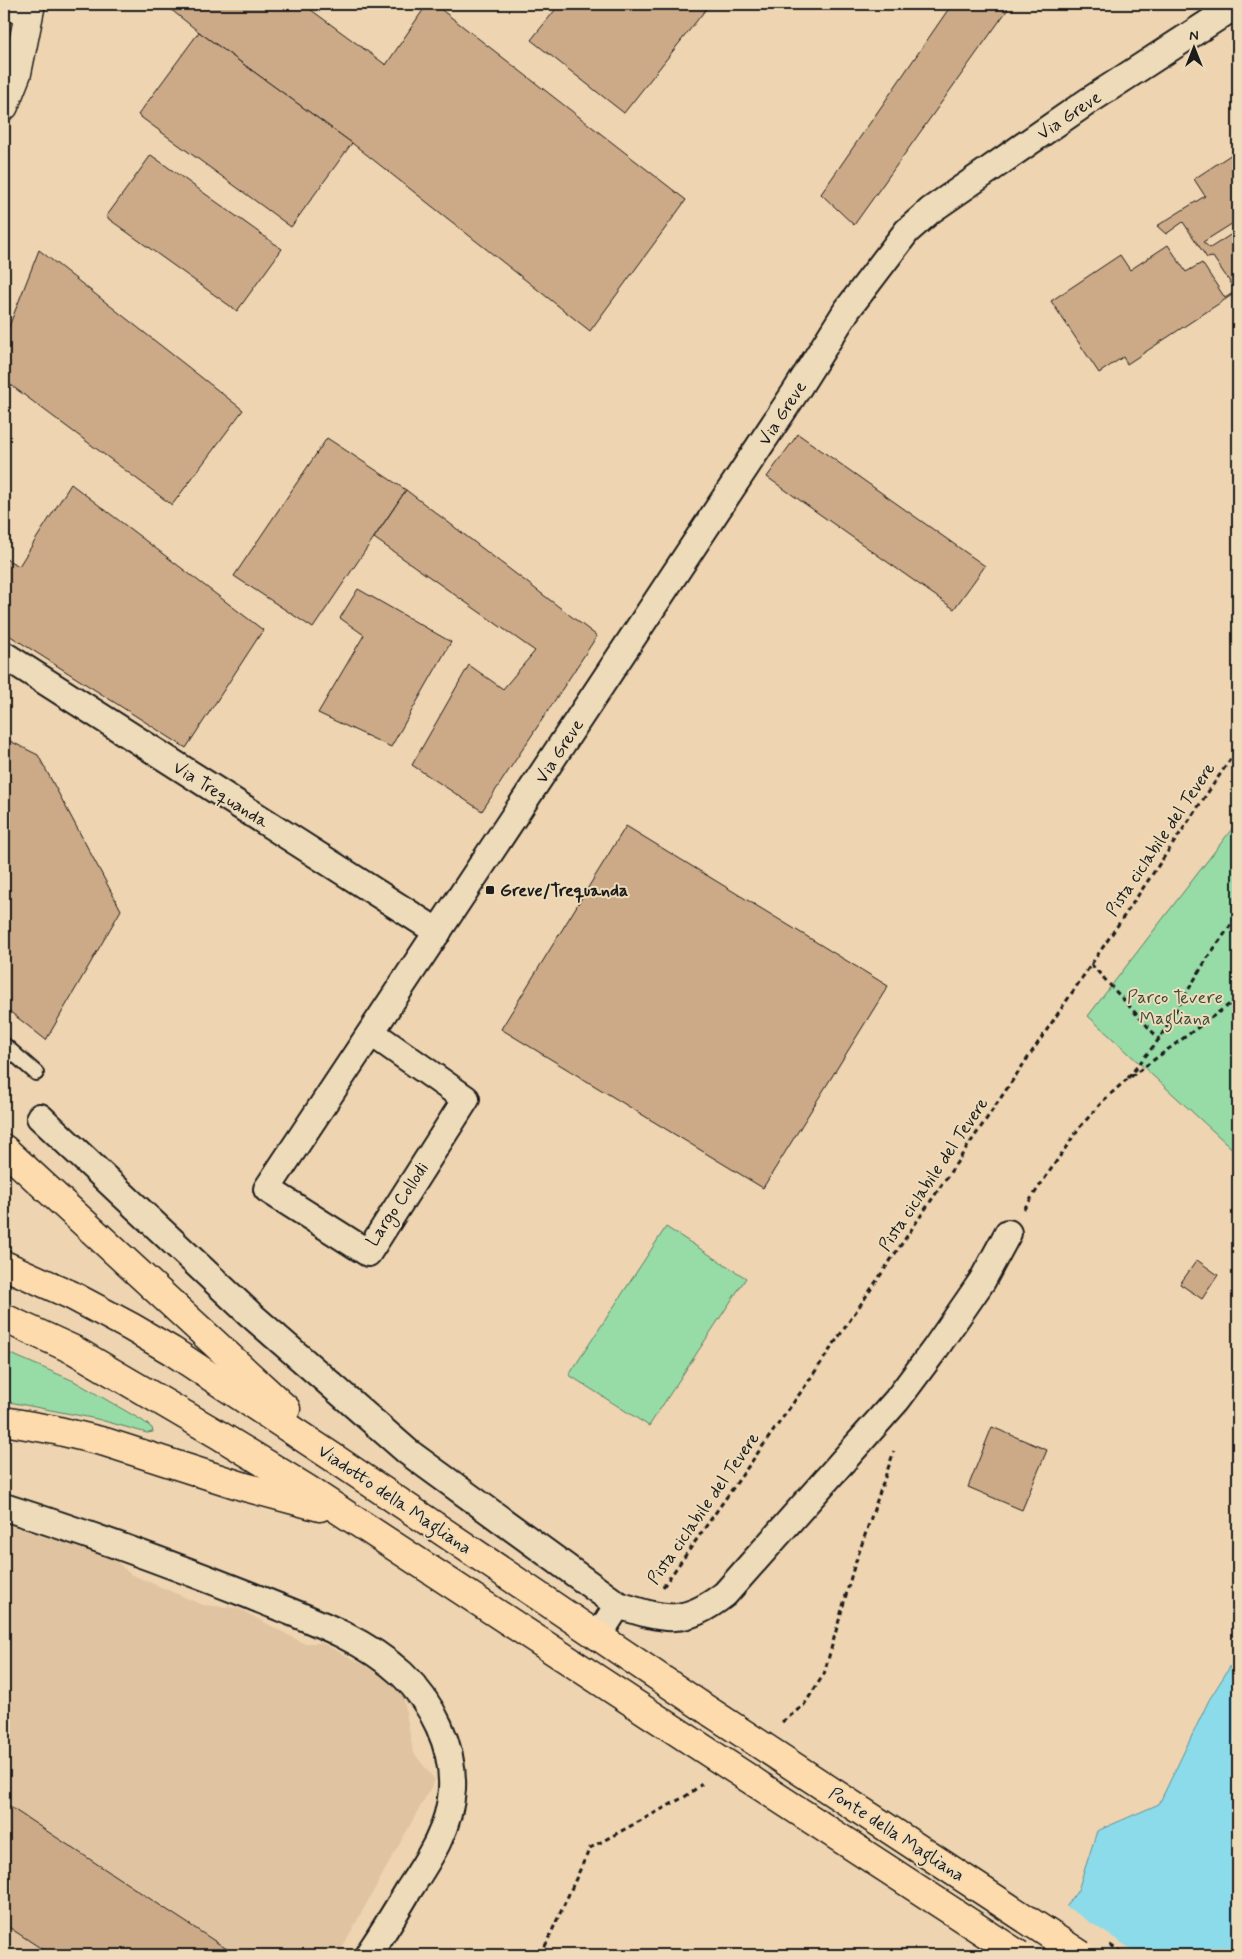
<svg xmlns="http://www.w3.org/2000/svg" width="1242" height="1959" font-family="Mynerve,sans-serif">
	<rect width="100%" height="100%" fill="#eed4b0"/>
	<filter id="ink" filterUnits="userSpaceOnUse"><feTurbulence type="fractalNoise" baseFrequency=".02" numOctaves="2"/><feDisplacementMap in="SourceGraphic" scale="10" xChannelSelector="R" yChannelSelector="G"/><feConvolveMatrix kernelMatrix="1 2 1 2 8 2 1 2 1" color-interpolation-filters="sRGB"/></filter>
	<g filter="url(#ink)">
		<polygon fill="#e0c4a1" points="4,1524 113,1558 130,1574 203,1605 238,1608 303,1643 322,1643 401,1684 413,1752 435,1780 338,1955 4,1955"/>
		<g fill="#97dba7" stroke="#5a7c62">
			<polygon points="1238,821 1238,1154 1088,1016"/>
			<polygon points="666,1227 746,1278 649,1426 569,1375"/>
			<polygon points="4,1351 74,1381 143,1421 152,1428 153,1432 147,1433 97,1419 4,1401"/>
		</g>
		<polygon fill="#8cdbea" stroke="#5f8f98" points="1238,1654 1238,1955 1033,1955 1078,1890 1097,1831 1159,1804 1209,1700"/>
		<polygon fill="#eed4b0" points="1064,1905 1140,1955 1030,1955"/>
		<g fill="#ca8" stroke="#1c1c1c">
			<polygon points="164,4 303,4 386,65 427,4 434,4 686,200 590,331 352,143 199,32"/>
			<polygon points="560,4 710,4 624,113 531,40"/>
			<polygon points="952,4 1000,4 1008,9 854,225 821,194"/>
			<polygon points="199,32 352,143 291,227 138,115"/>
			<polygon points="1238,150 1238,220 1203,242 1210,248 1238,230 1238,304 1232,295 1127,364 1123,357 1099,373 1051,301 1120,255 1130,270 1168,245 1186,272 1202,263 1225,298 1236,291 1213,257 1207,258 1183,222 1166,234 1157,226 1205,196 1194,179"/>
			<polygon points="151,155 282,249 237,311 106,217"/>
			<polygon points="39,250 243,410 172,505 4,380 4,339"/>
			<polygon points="798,434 985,566 954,609 767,477"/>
			<polygon points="327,438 406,490 313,628 234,576"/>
			<polygon points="71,484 263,630 186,748 4,632 4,558 19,566"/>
			<polygon points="406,490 597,636 482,811 412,765 469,665 503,689 535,651 374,538"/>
			<polygon points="358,589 451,642 391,747 318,713 364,635 340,618"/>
			<polygon points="4,738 38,755 121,910 46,1040 4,1007 4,869 6,865 4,864"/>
			<polygon points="626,826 888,986 763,1188 501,1029"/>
			<polygon points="1197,1260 1218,1275 1202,1299 1180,1284"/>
			<polygon points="992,1427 1047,1450 1022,1510 968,1487"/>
			<polygon points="4,1709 10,1713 4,1723"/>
			<polygon points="4,1803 236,1955 51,1955 4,1924"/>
		</g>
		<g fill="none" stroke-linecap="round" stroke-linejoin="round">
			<defs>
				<polyline id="lane" points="4,1045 36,1073"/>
				<g id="street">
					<polyline points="4,655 438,932"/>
					<polyline points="372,1033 466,1099 368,1253 267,1189 796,391 847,310 907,231 931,210 1087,102 1238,4"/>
					<polyline points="40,1117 250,1314 408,1452 618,1605"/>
					<path d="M 4,1507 C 86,1533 168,1563 249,1595 C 302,1617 359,1635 402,1674 C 432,1702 454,1747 452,1789 C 450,1828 429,1859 408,1891 C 395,1913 382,1934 368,1955"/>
					<path d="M 598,1636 L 618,1605 C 665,1620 684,1626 725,1594 L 897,1400 L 935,1349 L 982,1281 L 1008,1233"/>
				</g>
				<g id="secondary">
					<polyline points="4,4 28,13"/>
					<polyline points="4,106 17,73 31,4"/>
				</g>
				<g id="highway">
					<polyline points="4,1149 286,1409"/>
					<polyline points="4,1265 71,1295 131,1327 172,1351 331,1456 712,1713"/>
					<polyline points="4,1318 74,1350 219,1435 307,1489 693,1742"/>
					<polyline points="4,1421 55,1430 105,1442 245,1487 320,1507"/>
				</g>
			</defs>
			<use href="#lane" stroke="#1c1c1c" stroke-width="18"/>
			<use href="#street" stroke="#1c1c1c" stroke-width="30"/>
			<use href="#secondary" stroke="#1c1c1c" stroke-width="31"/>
			<use href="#highway" stroke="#1c1c1c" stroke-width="31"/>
			<g stroke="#1c1c1c" stroke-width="3" stroke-dasharray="5 4" stroke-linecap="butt">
				<polyline points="1091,964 1159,1039"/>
				<polyline points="1128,1078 1159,1039 1208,957 1238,915"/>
				<polyline points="1024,1209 1079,1128 1104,1100 1125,1081 1238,998"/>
				<polyline points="663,1587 808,1382 1238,748"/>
				<polyline points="782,1722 804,1705 824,1674 853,1570 894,1451"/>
				<polyline points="541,1955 590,1848 686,1796 702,1784"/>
			</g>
			<use href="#lane" stroke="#eedbb9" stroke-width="14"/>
			<use href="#street" stroke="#eedbb9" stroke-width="26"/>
			<use href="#secondary" stroke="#eedbb9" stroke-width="28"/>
			<use href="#highway" stroke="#fedbac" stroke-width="28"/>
			<defs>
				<g id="highway-bridge">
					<polyline points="712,1713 1081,1955"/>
					<polyline points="693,1742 1019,1955"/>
				</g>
			</defs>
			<use href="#highway-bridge" stroke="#1c1c1c" stroke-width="31" stroke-linecap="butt"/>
			<polyline stroke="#1c1c1c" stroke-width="3" stroke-dasharray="5 4" stroke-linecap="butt" points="1110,1945 1126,1955"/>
			<use href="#highway-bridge" stroke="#fedbac" stroke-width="28"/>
		</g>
	</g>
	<rect fill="#1c1c1c" stroke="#eedbb9" stroke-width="2" x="485" y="885" width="10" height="10" rx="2.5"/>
	<g text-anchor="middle" stroke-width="4" stroke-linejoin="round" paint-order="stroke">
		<g font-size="18" fill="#1c1c1c" stroke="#eedbb9">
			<text transform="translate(1069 115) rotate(-34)" y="6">Via Greve</text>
			<text transform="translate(782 413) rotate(-57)" y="6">Via Greve</text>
			<text transform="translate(559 751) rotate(-57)" y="6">Via Greve</text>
			<text transform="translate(221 794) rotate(32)" y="6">Via Trequanda</text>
			<text transform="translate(1160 839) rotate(-56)" y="6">Pista ciclabile del Tevere</text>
			<text transform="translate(933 1174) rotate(-56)" y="6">Pista ciclabile del Tevere</text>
			<text transform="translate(397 1204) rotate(-56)" y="6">Largo Collodi</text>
			<text transform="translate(395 1499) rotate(34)" y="6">Viadotto della Magliana</text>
			<text transform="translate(703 1508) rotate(-55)" y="6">Pista ciclabile del Tevere</text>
			<text transform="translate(897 1834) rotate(33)" y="6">Ponte della Magliana</text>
		</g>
		<g font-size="18" font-weight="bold" fill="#1c1c1c" stroke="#eedbb9" text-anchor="start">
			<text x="500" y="896">Greve/Trequanda</text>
		</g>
		<g font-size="18" fill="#3b4c3f" stroke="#eedbb9">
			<text x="1175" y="1003">Parco Tevere<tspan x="1175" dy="21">Magliana</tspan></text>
		</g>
	</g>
	<rect width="1242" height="1959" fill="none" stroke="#eedbb9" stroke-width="20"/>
	<rect x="10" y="10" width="1222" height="1939" fill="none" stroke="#1c1c1c" stroke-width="2" filter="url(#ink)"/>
	<g transform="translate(1194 48)" stroke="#eedbb9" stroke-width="4" paint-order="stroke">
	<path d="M0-4L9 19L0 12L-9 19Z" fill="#1c1c1c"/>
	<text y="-8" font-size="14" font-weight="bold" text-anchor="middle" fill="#1c1c1c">N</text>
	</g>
</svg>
